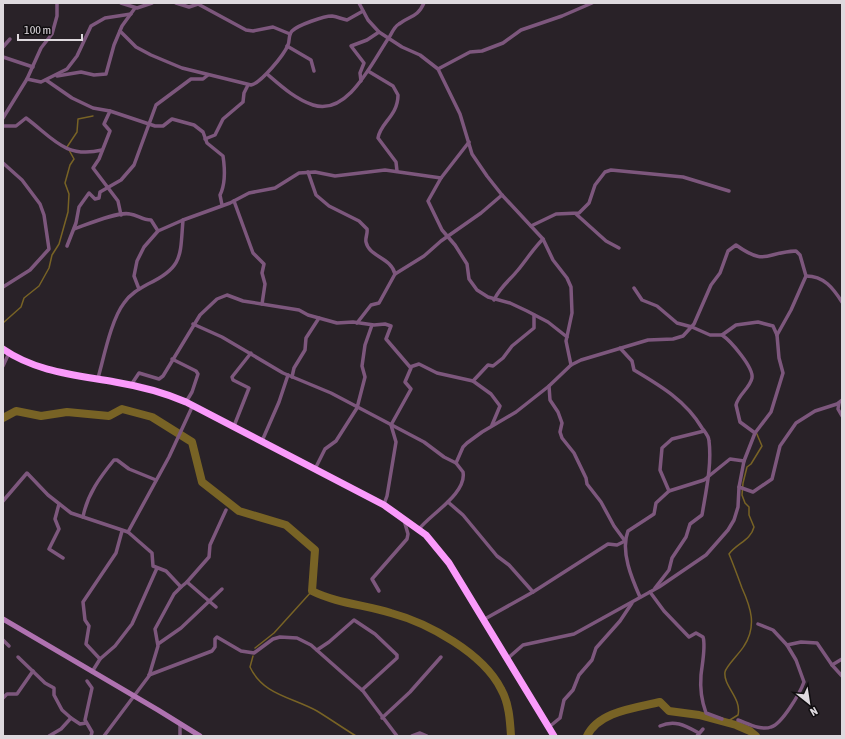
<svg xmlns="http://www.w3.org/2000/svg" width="845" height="739" font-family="'Asap Condensed',sans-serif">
	<rect width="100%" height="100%" fill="#292228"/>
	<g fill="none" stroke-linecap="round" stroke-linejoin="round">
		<g stroke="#786325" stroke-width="1.5">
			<polyline points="67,147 77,132 78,119 93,116"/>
			<polyline points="3,323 21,307 24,298 39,286 49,268 52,255 59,244 68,212 69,194 65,183 70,165 74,159 69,150"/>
			<polyline points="255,648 274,633 312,591"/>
			<path d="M 253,656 L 250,667 C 263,695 292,697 317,711 C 330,719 343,728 356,736"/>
			<path d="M 725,723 L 738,715 C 742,698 723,686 725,672 C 726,666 740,653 744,646 C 757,626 751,608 742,588 C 738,577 734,566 729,554 C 736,544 751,540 754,527 L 749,515 L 749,507 L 745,503 L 742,495 L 743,483 L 747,467 L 751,464 L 762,446 L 756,432"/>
		</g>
		<g stroke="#786325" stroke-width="8">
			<path d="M 3,418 L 16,411 L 41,416 L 67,412 L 109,416 L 122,409 L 152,417 L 192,442 L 202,482 L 239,511 L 286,525 L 315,550 L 312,591 C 336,603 365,605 391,613 C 428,623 483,653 501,689 C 509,703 510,720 511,736"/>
			<path d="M 587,736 C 599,711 636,708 660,702 L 669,711 L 699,715 L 736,725 L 750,731 L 756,736"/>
		</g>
		<g stroke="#7d577d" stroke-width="3.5">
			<polyline points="121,3 137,8 152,3"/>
			<polyline points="176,3 189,7 198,4 246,30 253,31 273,27 290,34"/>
			<polyline points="359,3 368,20 379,32 402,47 420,55 438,69 460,114 472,154 487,176 502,195 543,239 553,260 567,278 571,287 572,313 566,341 571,365"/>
			<path d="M 120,31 L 136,47 L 151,55 L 182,68 L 251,85 C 261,83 284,55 288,45 C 290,41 288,35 292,31 C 298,25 324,16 332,16 C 338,17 342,19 347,20 L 363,11"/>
			<polyline points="287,46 311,60 314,71"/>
			<polyline points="3,47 10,39"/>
			<polyline points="3,57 33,67"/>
			<polyline points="438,69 470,52 482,51 503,43 521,30 562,16 592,3"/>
			<path d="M 368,71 L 393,86 L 398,95 C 398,116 380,123 378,138 L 396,162 L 397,171"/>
			<path d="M 267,74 C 281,86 295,99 313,105 C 349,117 374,58 390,36 C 392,32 395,26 399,24 C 411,15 417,18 424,3"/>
			<polyline points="57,76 81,72 94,75 106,74 114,45 122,26 135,8"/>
			<polyline points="27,79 41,82 67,69 77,56 91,26 105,18 131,14"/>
			<path d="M 46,80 L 72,98 L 93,108 L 110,111 L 155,126 L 163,126 L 172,119 L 194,125 L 203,132 L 207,143 L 223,156 C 225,169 226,183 220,195 L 222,205"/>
			<polyline points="361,81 360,73 364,63 351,46 367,40 379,32"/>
			<polyline points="110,111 104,124 110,131 99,159 93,168 118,201 121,215"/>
			<polyline points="3,118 27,79 41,48 52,34 57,16 57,3"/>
			<path d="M 3,126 L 16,126 L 26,118 C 53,138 65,159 102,150"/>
			<polyline points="205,139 215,135 223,119 243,102 244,93 248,85"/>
			<polyline points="3,163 22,180 40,204 44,215 49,249 30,270 3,287"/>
			<path d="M 308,172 L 316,195 L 329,206 L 359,221 L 367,229 C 368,233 365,238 366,242 C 369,257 391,257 395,274"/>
			<polyline points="441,178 428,201 442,230 455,245 467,264 469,279 477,290 488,297 510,303 527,311 548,322 567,337"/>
			<polyline points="234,201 253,253 264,264 262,273 265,284 262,304"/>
			<polyline points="576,214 606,241 619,248"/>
			<polyline points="531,226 556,214 579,213 589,203 595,185 605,172 611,170 683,177 729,191"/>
			<path d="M 74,229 C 86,225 118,211 130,214 C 138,215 142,220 151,220 L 158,231"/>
			<polyline points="67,246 76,223 79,207 89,193 95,199 99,198 100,192 121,180 134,165 156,105 191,79 203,79 208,75"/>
			<path d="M 806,276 C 824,276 833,288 842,302"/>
			<polyline points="139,289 134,276 137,261 144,247 158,231 183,220"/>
			<path d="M 494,300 C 500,287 510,280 518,270 C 527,259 533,249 543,239"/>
			<polyline points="357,323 371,305 379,303 395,274 424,256 441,241 481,213 502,195"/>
			<polyline points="193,324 222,337 283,373 331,393 424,442 444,457 456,463"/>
			<path d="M 722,335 C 731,341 754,368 752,378 C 750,388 738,395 736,405 L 740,422 L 755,433"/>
			<path d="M 620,348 L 632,361 L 634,370 C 661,386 686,401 702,428 C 705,432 709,436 709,441 C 712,465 706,491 702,515 L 690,524 L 686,537 L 672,558 L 669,570 L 655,588"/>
			<polyline points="172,359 196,371 198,374 192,392 186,402"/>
			<polyline points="3,366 9,353"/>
			<polyline points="292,377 294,368 305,350 306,338 319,318"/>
			<path d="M 98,378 C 104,357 111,320 124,303 C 130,294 139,289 148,284 C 184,267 180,255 183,220 L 230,203 L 249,193 L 275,188 L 299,173 L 315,172 L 335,176 L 385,170 L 441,178 L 469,142"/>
			<polyline points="473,381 488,365 493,366 503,358 512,346 534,328 534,315"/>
			<polyline points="131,385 139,373 159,379 163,376 200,315 217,299 227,295 243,301 299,310 308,315 337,323 353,322 374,325 385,324 391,326 386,339 410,367 419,364 437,373 473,381 491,394 500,406 492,425"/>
			<polyline points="549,386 550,400 558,412 562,423 560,432 562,438 574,453 586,478 587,484 601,502 614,526 625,541"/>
			<polyline points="839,403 838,409 842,416"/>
			<polyline points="193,405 169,457 128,532 152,553 153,566 166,571 181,587 187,582 216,607"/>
			<polyline points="234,426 249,388 233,380 232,377 251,353"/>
			<polyline points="262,441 279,402 288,375"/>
			<polyline points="315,469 325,449 336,441 357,408 365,377 362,366 365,345 372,325"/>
			<polyline points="739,487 753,492 772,479 780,446 796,423 815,411 837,404 842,400"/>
			<polyline points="669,491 660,470 662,448 672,439 704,431"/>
			<polyline points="3,501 27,473 48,495 71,513 128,532"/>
			<polyline points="448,502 463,515 497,556 509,565 533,592"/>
			<polyline points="59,504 55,519 59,529 49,549 63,558"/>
			<polyline points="384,504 387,496 396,442 391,425 411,389 405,382 411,368"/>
			<path d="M 83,517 C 87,495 100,477 114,460 L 117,460 L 129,469 L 156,480"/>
			<path d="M 419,529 C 431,514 467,493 463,472 L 456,463 L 463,447 L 467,443 L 482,432 L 516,412 L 549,386 L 571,365 L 581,360 L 648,340 L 673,339 L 683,336 L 694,324 L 711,285 L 720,273 L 728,251 L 736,245 C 767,267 765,252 796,251 L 800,255 L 806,276 L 791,310 L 777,335"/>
			<polyline points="187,582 209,557 210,545 226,510"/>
			<polyline points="379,591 372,579 407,539 408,534 404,520"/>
			<path d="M 650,592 L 664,611 L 689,637 L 696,633 L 703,637 C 706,646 702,665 701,675 C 700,687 702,702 706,713 L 722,719"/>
			<path d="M 640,597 C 632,579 620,551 628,531 L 654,514 L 656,503 L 669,491 L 704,480 L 730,459 L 744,461"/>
			<polyline points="483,620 533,592 608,544 617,545 625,541"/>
			<polyline points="758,624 773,630 787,645 801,642 817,643 832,665 842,659"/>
			<polyline points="3,640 9,646"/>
			<polyline points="158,644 181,628 222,589"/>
			<polyline points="317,650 329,642 354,620 375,634 397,655 397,658 362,690"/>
			<polyline points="18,657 45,683 54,688 54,695 62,710 71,718"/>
			<polyline points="100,659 86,644 89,626 85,620 83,602 116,553 122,531"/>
			<polyline points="507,659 523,645 574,634 659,587 706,555 728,530 734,520 738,507 739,487 744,461 755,433 771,412 783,373 779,358 777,335 773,326 758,322 736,325 722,335 710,335 692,327 677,323 657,306 642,300 634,288"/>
			<polyline points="832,665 842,676"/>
			<polyline points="92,672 100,659 115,646 132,624 157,568"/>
			<polyline points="149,675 212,651 215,647 215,639 217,637 241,651 254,653 273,639 280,637 297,638 311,645 363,691 397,736"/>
			<polyline points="87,681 92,688 85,720 92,732 91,736"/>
			<polyline points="3,698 7,694 17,694 33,671"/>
			<polyline points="382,718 410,692 441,657"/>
			<path d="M 738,720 C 747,723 761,731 771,727 C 782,724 800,693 804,682 L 796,660 L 787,645"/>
			<path d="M 660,726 C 675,719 686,726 699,733"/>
			<polyline points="549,727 560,718 564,700 573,690 579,675 592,660 596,648 620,621 632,603"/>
			<polyline points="49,736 61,729 71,718 80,724 86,723"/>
			<polyline points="104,736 149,676 158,646 155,629 174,594 181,587"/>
			<polyline points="180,736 180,724"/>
			<polyline points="412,736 420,733 427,736"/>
			<polyline points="697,736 703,729"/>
		</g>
		<polyline stroke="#af72b0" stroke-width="5" points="3,619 158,710 200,736"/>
		<path stroke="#fa9afb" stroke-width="7" d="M 3,349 C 36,372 76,375 115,382 C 139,386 163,392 186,402 L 384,505 L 426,535 L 449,563 L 554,736"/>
	</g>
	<rect width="845" height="739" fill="none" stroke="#ded9de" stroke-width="8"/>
	<g transform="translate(809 703) rotate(150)" stroke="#0f0d0f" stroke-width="3" paint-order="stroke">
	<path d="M0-3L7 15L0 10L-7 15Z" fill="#ded9de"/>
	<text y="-6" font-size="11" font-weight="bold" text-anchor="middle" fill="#ded9de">N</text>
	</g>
	<path d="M18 34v6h64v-6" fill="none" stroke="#ded9de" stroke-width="2"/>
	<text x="24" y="34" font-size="12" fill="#ded9de" stroke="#0f0d0f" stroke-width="3" paint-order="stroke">100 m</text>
</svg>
